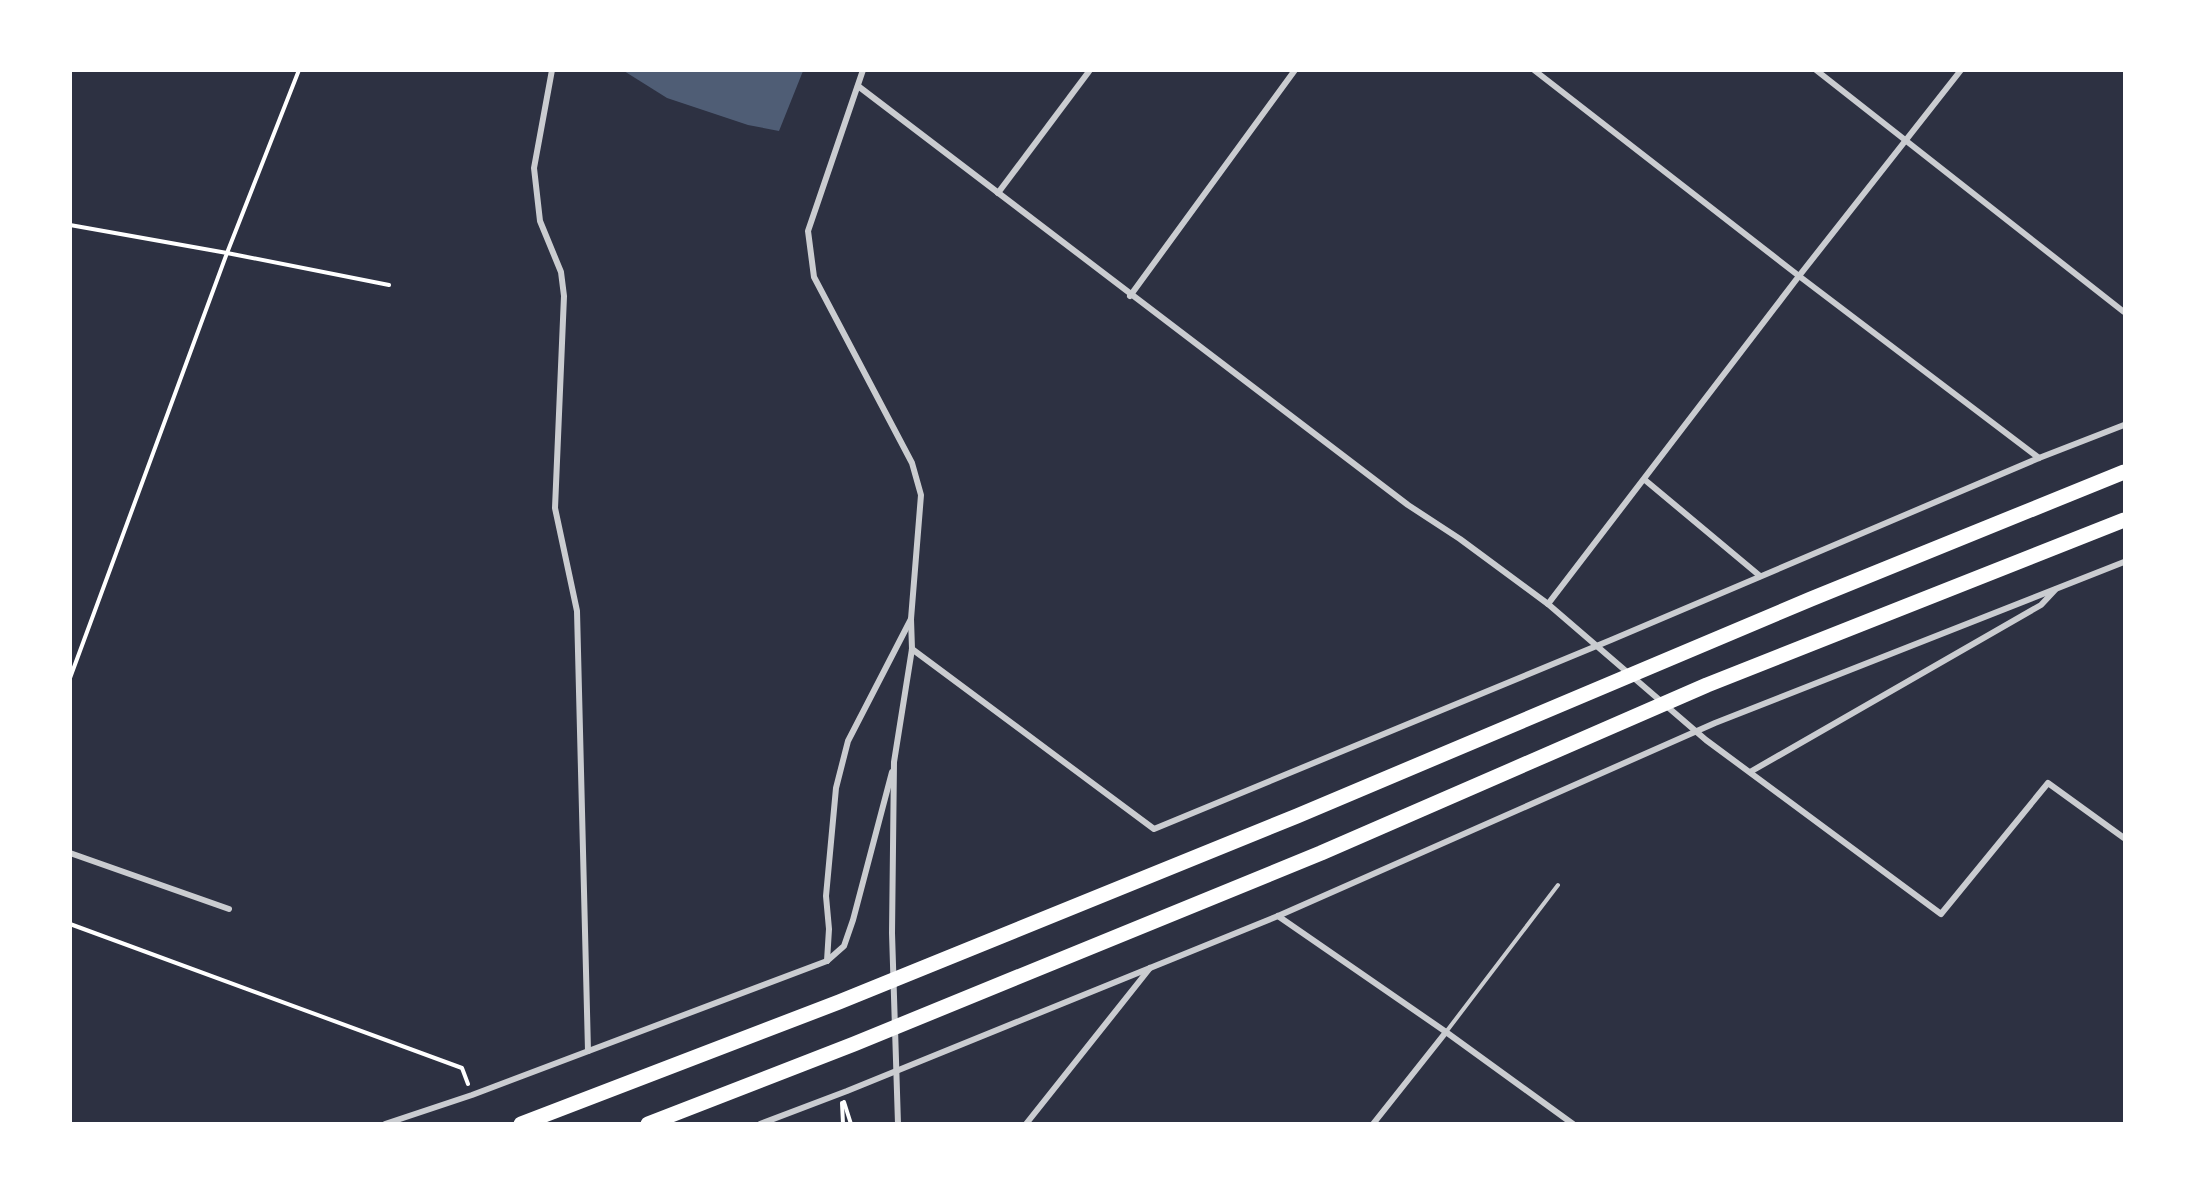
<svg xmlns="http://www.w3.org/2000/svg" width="2195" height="1194" font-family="'Source Sans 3',sans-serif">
	<rect width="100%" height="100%" fill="#2d3142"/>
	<polygon fill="#4f5d75" points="624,71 803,71 779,131 748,125 667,98"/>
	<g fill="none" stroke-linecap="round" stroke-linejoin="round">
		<g stroke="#fff" stroke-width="4">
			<polyline points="299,70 227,253 389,285"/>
			<polyline points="70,225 227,253 70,678"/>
			<polyline points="70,924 462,1068 468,1084"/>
			<polyline points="844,1102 851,1124"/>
			<polyline points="842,1103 843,1124"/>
		</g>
		<polyline stroke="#caccd0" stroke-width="4" points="1446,1032 1558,885"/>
		<g stroke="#caccd0" stroke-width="6">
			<polyline points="552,70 534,168 540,221 561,272 564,296 555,508 577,611 588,1051"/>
			<polyline points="863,70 808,231 814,277 912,463 921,495 911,619 912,649 894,762 892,933 898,1124"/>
			<polyline points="1534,70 1799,276 2039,458"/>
			<polyline points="1816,70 2124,312"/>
			<polyline points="858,86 1408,505 1460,539 1548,604 1706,740 1941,914 2048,783 2124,838"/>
			<polyline points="998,193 1090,70"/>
			<polyline points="1130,296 1295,70"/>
			<polyline points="1645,480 1760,576"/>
			<polyline points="1548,604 1799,276 1961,70"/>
			<polyline points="912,649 1154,829 1611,640 2039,458 2124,425"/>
			<polyline points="1750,772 2041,605 2055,590"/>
			<polyline points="70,853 229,909"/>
			<polyline points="1278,916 1446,1032 1573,1124"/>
			<polyline points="827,961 829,929 826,896 836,788 848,741 911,619"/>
			<polyline points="385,1124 472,1095 827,961 844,946 853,920 892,772"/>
			<polyline points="760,1124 847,1091 1278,916 1715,723 2124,562"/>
			<polyline points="1026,1124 1150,968"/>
			<polyline points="1373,1124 1446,1032"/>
		</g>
		<g stroke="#fff" stroke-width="15">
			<polyline points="521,1124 839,1002 1297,816 1811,599 2124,472"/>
			<polyline points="648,1124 854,1044 1321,853 1707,685 2124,520"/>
		</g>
	</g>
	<rect width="2195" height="1194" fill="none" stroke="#ffffff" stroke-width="144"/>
</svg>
